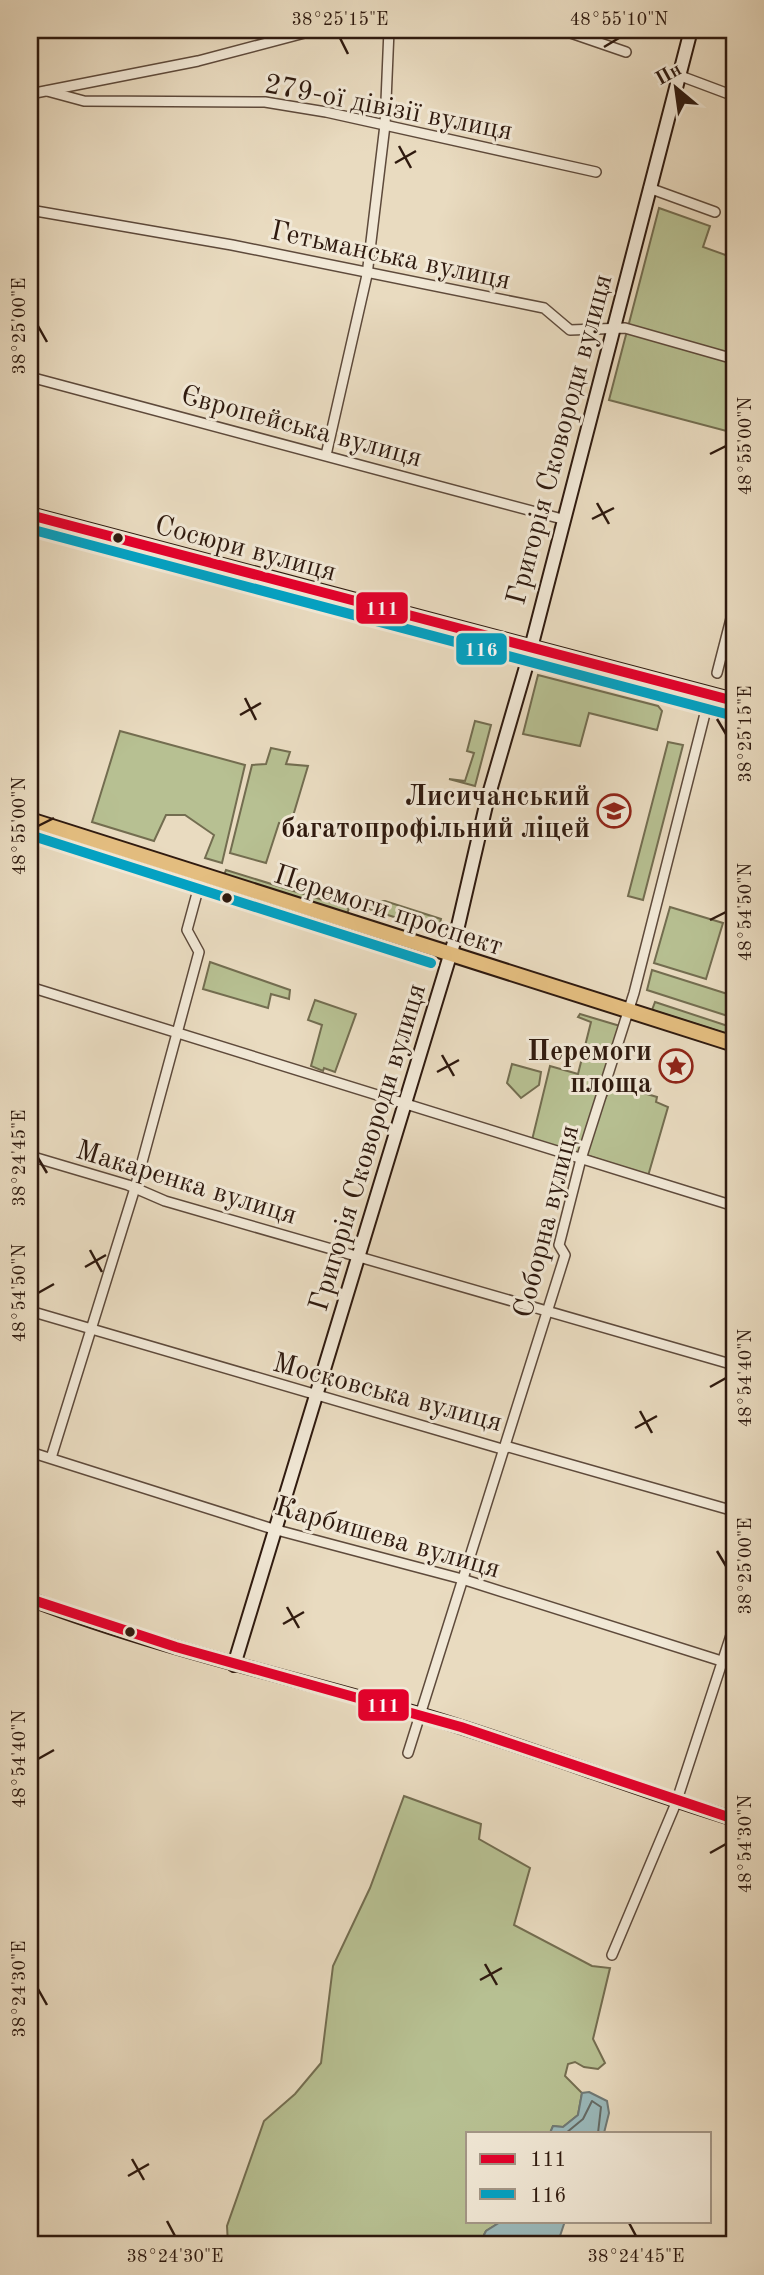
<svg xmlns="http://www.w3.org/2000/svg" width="764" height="2275" font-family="'Old Standard TT',serif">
	<rect width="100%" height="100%" fill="#e9dbc0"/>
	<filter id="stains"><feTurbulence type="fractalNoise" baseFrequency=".00286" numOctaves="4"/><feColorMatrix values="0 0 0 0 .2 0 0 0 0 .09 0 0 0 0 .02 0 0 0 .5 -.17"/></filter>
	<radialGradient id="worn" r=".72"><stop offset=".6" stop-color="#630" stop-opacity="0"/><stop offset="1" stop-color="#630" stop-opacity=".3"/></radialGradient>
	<g fill="#b7c092" stroke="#736d50" stroke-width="2">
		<polygon points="659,208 710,226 703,247 734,258 734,433 609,400"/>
		<polygon points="544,661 698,699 702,704 700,711 542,670"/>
		<polygon points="538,675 658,706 662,711 657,730 589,713 580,746 523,734"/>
		<polygon points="475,721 491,725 475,786 449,779 465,781 474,753 467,751"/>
		<polygon points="120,731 245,765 222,863 205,858 214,835 185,815 166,815 154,841 92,822"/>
		<polygon points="668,742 683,745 643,900 628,896"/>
		<polygon points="271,748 290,752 286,764 308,766 290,826 279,823 266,863 230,853 252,765 266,764"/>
		<polygon points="226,870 349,908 347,914 224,875"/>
		<polygon points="352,896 372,902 385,901 441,919 438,931 350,903"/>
		<polygon points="670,907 723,923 706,979 654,963"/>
		<polygon points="324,925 428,958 427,961 318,929"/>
		<polygon points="210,962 290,990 289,999 271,994 268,1008 203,989"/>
		<polygon points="652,970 734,996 734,1018 647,990"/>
		<polygon points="315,1000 356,1014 335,1072 324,1068 323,1071 311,1066 322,1025 308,1020"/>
		<polygon points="655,1002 734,1028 734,1036 652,1010"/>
		<polygon points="580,1014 620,1026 581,1150 574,1154 532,1140 550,1066 578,1074 591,1022 578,1017"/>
		<polygon points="512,1064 541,1072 539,1085 521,1098 507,1083"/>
		<polygon points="613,1084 657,1097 656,1102 668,1107 648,1176 586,1155 601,1106"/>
		<polygon points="404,1796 481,1824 479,1839 530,1868 514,1925 592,1966 610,1968 593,2039 605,2063 598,2069 584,2067 575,2062 568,2064 565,2076 582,2093 578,2115 563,2127 553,2126 550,2133 468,2133 468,2221 502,2221 486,2231 479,2245 228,2245 227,2226 264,2121 295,2094 321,2063 333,1966 370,1888"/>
	</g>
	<g fill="#9ab9bb" stroke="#6f7976" stroke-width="2">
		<polygon points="589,2092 607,2101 609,2113 604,2133 550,2133 553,2126 563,2127 578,2115 582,2093"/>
		<polygon points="502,2221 565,2221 557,2245 479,2245 486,2231"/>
	</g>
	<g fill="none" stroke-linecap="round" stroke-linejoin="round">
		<polyline stroke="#646a65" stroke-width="2" points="566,2133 583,2119 592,2101 601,2107 598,2133"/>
		<defs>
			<g id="street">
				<polyline points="562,30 626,52"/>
				<polyline points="678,75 734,96"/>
				<polyline points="47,91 84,101 265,102 326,112 596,172"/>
				<polyline points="30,94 198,61 316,30"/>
				<polyline points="649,188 715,212"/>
				<polyline points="30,210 232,245 544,308 570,330 625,328 734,359"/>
				<polyline points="30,377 562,519"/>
				<polyline points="326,455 367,275 385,125 389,30"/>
				<polyline points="717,673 734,607"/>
				<polyline points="30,987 734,1206"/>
				<polyline points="30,1156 128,1185 165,1201 734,1365"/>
				<polyline points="30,1311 502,1449 509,1447 734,1511"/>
				<polyline points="30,1452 273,1529 462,1579 734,1665"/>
				<polyline points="51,1458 135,1188 199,952 187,930 202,875"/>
				<polyline points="408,1753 565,1255 559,1245 581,1159 634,993 710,694"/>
				<polyline points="612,1955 676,1803 734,1626"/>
			</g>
			<g id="secondary">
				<path d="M 30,1599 C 158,1648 291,1677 422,1715 C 527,1746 629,1787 734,1819"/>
				<polyline points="234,1665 455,939 487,801 526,667 691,30"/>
			</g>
			<g id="primary">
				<polyline points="30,515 734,701"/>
				<polyline points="30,820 734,1044"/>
			</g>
		</defs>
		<use href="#street" stroke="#5e4a3b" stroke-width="12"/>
		<use href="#secondary" stroke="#2f1a0f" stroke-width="16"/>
		<use href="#primary" stroke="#2f1a0f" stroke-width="18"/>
		<use href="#street" stroke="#f1e8d6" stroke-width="9"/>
		<use href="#secondary" stroke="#f1e8d6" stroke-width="12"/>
		<use href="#primary" stroke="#e4be80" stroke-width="14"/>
		<defs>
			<g id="bus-1">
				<polyline points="30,515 734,701"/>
				<polyline points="30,1599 176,1647 461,1727 734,1819"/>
			</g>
			<g id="bus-2">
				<polyline points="30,529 730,715"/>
				<polyline points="30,835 431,963"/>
			</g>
		</defs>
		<use href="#bus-1" stroke="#f1e8d6" stroke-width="16"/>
		<use href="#bus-2" stroke="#f1e8d6" stroke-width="16"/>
		<use href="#bus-1" stroke="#e4002b" stroke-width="10"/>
		<use href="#bus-2" stroke="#02a2c4" stroke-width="10"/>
	</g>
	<path fill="none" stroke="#2f1a0f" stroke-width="2.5" d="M 340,38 L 348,54M 604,47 L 619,38M 399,146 L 411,168M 395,163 L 416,151M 38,326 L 47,342M 710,454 L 726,446M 597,503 L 609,524M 592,519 L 614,508M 245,698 L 256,720M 240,715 L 261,703M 717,719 L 726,734M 38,826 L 54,818M 710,920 L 726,912M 442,1055 L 454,1076M 437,1072 L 459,1060M 38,1158 L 47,1173M 90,1250 L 102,1272M 85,1267 L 106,1255M 38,1293 L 54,1284M 710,1387 L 726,1378M 640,1411 L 652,1433M 635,1428 L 657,1416M 717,1551 L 726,1566M 287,1607 L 299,1628M 283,1624 L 304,1612M 38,1759 L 54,1750M 710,1853 L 726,1844M 485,1964 L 497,1985M 480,1980 L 502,1968M 38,1989 L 47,2005M 132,2159 L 144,2180M 128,2176 L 149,2164M 167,2221 L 175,2236M 628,2221 L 636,2236"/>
	<defs>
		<symbol id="school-ring" viewBox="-11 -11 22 22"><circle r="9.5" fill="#f1e8d6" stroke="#8f2418" stroke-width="1.5"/><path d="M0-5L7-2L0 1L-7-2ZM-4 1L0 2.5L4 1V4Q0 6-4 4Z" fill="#8f2418"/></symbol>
		<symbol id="sight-ring" viewBox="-11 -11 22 22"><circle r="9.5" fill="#f1e8d6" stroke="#8f2418" stroke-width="1.5"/><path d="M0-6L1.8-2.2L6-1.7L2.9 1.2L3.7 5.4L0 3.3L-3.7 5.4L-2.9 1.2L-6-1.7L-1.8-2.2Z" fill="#8f2418"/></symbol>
	</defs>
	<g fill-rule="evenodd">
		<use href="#school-ring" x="595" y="792" width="38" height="38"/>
		<use href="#sight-ring" x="657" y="1047" width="38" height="38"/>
	</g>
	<g fill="#2f1a0f" stroke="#f1e8d6" stroke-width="2.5">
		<circle cx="118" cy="538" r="6"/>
		<circle cx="227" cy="898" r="6"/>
		<circle cx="130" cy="1632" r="6"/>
	</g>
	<g text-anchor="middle" stroke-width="6" stroke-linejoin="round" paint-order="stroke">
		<g font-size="28" fill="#2f1a0f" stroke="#f1e8d6">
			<text transform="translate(389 106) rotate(11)" y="10">279-ої дівізії вулиця</text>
			<text transform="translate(391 254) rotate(12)" y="10">Гетьманська вулиця</text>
			<text transform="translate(302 425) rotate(15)" y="10">Європейська вулиця</text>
			<text transform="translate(558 439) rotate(-75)" y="10">Григорія Сковороди вулиця</text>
			<text transform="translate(246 547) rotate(15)" y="10">Сосюри вулиця</text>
			<text transform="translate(389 909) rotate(18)" y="10">Перемоги проспект</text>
			<text transform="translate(366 1147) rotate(-73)" y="10">Григорія Сковороди вулиця</text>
			<text transform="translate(187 1181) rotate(17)" y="10">Макаренка вулиця</text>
			<text transform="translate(545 1221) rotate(-76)" y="10">Соборна вулиця</text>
			<text transform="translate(388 1391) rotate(15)" y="10">Московська вулиця</text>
			<text transform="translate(388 1536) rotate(16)" y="10">Карбишева вулиця</text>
		</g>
		<g font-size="28" font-weight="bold" fill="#2f1a0f" stroke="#f1e8d6" text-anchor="end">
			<text x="590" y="805">Лисичанський<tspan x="590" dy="32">багатопрофільний ліцей</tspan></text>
			<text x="652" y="1060">Перемоги<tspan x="652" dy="32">площа</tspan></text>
		</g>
	</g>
	<g stroke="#f1e8d6" stroke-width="2.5">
		<rect x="355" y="591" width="54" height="34" rx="7" fill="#e4002b"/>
		<rect x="455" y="632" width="53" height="34" rx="7" fill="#02a2c4"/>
		<rect x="357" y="1688" width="53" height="34" rx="7" fill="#e4002b"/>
	</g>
	<g font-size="19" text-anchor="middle" font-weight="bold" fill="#fff">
		<text x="382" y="615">111</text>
		<text x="481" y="656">116</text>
		<text x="383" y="1712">111</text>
	</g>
	<rect width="764" height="2275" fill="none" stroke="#e9dbc0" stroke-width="77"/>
	<rect x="466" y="2132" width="245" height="91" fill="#f1e8d6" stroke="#a39686" stroke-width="2"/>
	<rect x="480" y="2154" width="35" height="10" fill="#e4002b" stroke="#a39686" stroke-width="2"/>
	<text x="530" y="2166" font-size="21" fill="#2f1a0f">111</text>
	<rect x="480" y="2189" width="35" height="10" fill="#02a2c4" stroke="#a39686" stroke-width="2"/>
	<text x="530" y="2202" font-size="21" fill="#2f1a0f">116</text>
	<g transform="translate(676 88) rotate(331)" stroke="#f1e8d6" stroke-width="5" paint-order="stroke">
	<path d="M0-5L12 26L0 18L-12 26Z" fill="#2f1a0f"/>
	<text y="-10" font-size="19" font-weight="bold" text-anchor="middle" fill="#2f1a0f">Пн</text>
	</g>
	<rect x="38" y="38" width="688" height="2198" fill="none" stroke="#2f1a0f" stroke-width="2.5"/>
	<g font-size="18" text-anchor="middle" fill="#2f1a0f">
		<text x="340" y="25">38°25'15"E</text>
		<text x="619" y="25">48°55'10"N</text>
		<text transform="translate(19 326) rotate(-90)" y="6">38°25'00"E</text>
		<text transform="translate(745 446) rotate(-90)" y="6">48°55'00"N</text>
		<text transform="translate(745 734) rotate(-90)" y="6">38°25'15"E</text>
		<text transform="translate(19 826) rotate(-90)" y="6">48°55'00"N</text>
		<text transform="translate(745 912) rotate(-90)" y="6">48°54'50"N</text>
		<text transform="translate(19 1158) rotate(-90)" y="6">38°24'45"E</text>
		<text transform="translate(19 1293) rotate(-90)" y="6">48°54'50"N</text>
		<text transform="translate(745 1378) rotate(-90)" y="6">48°54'40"N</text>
		<text transform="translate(745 1566) rotate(-90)" y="6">38°25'00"E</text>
		<text transform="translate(19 1759) rotate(-90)" y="6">48°54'40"N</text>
		<text transform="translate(745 1844) rotate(-90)" y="6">48°54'30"N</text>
		<text transform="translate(19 1989) rotate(-90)" y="6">38°24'30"E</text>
		<text x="175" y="2262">38°24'30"E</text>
		<text x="636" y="2262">38°24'45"E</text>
	</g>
	<rect width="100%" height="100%" filter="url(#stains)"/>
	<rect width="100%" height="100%" fill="url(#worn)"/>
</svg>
